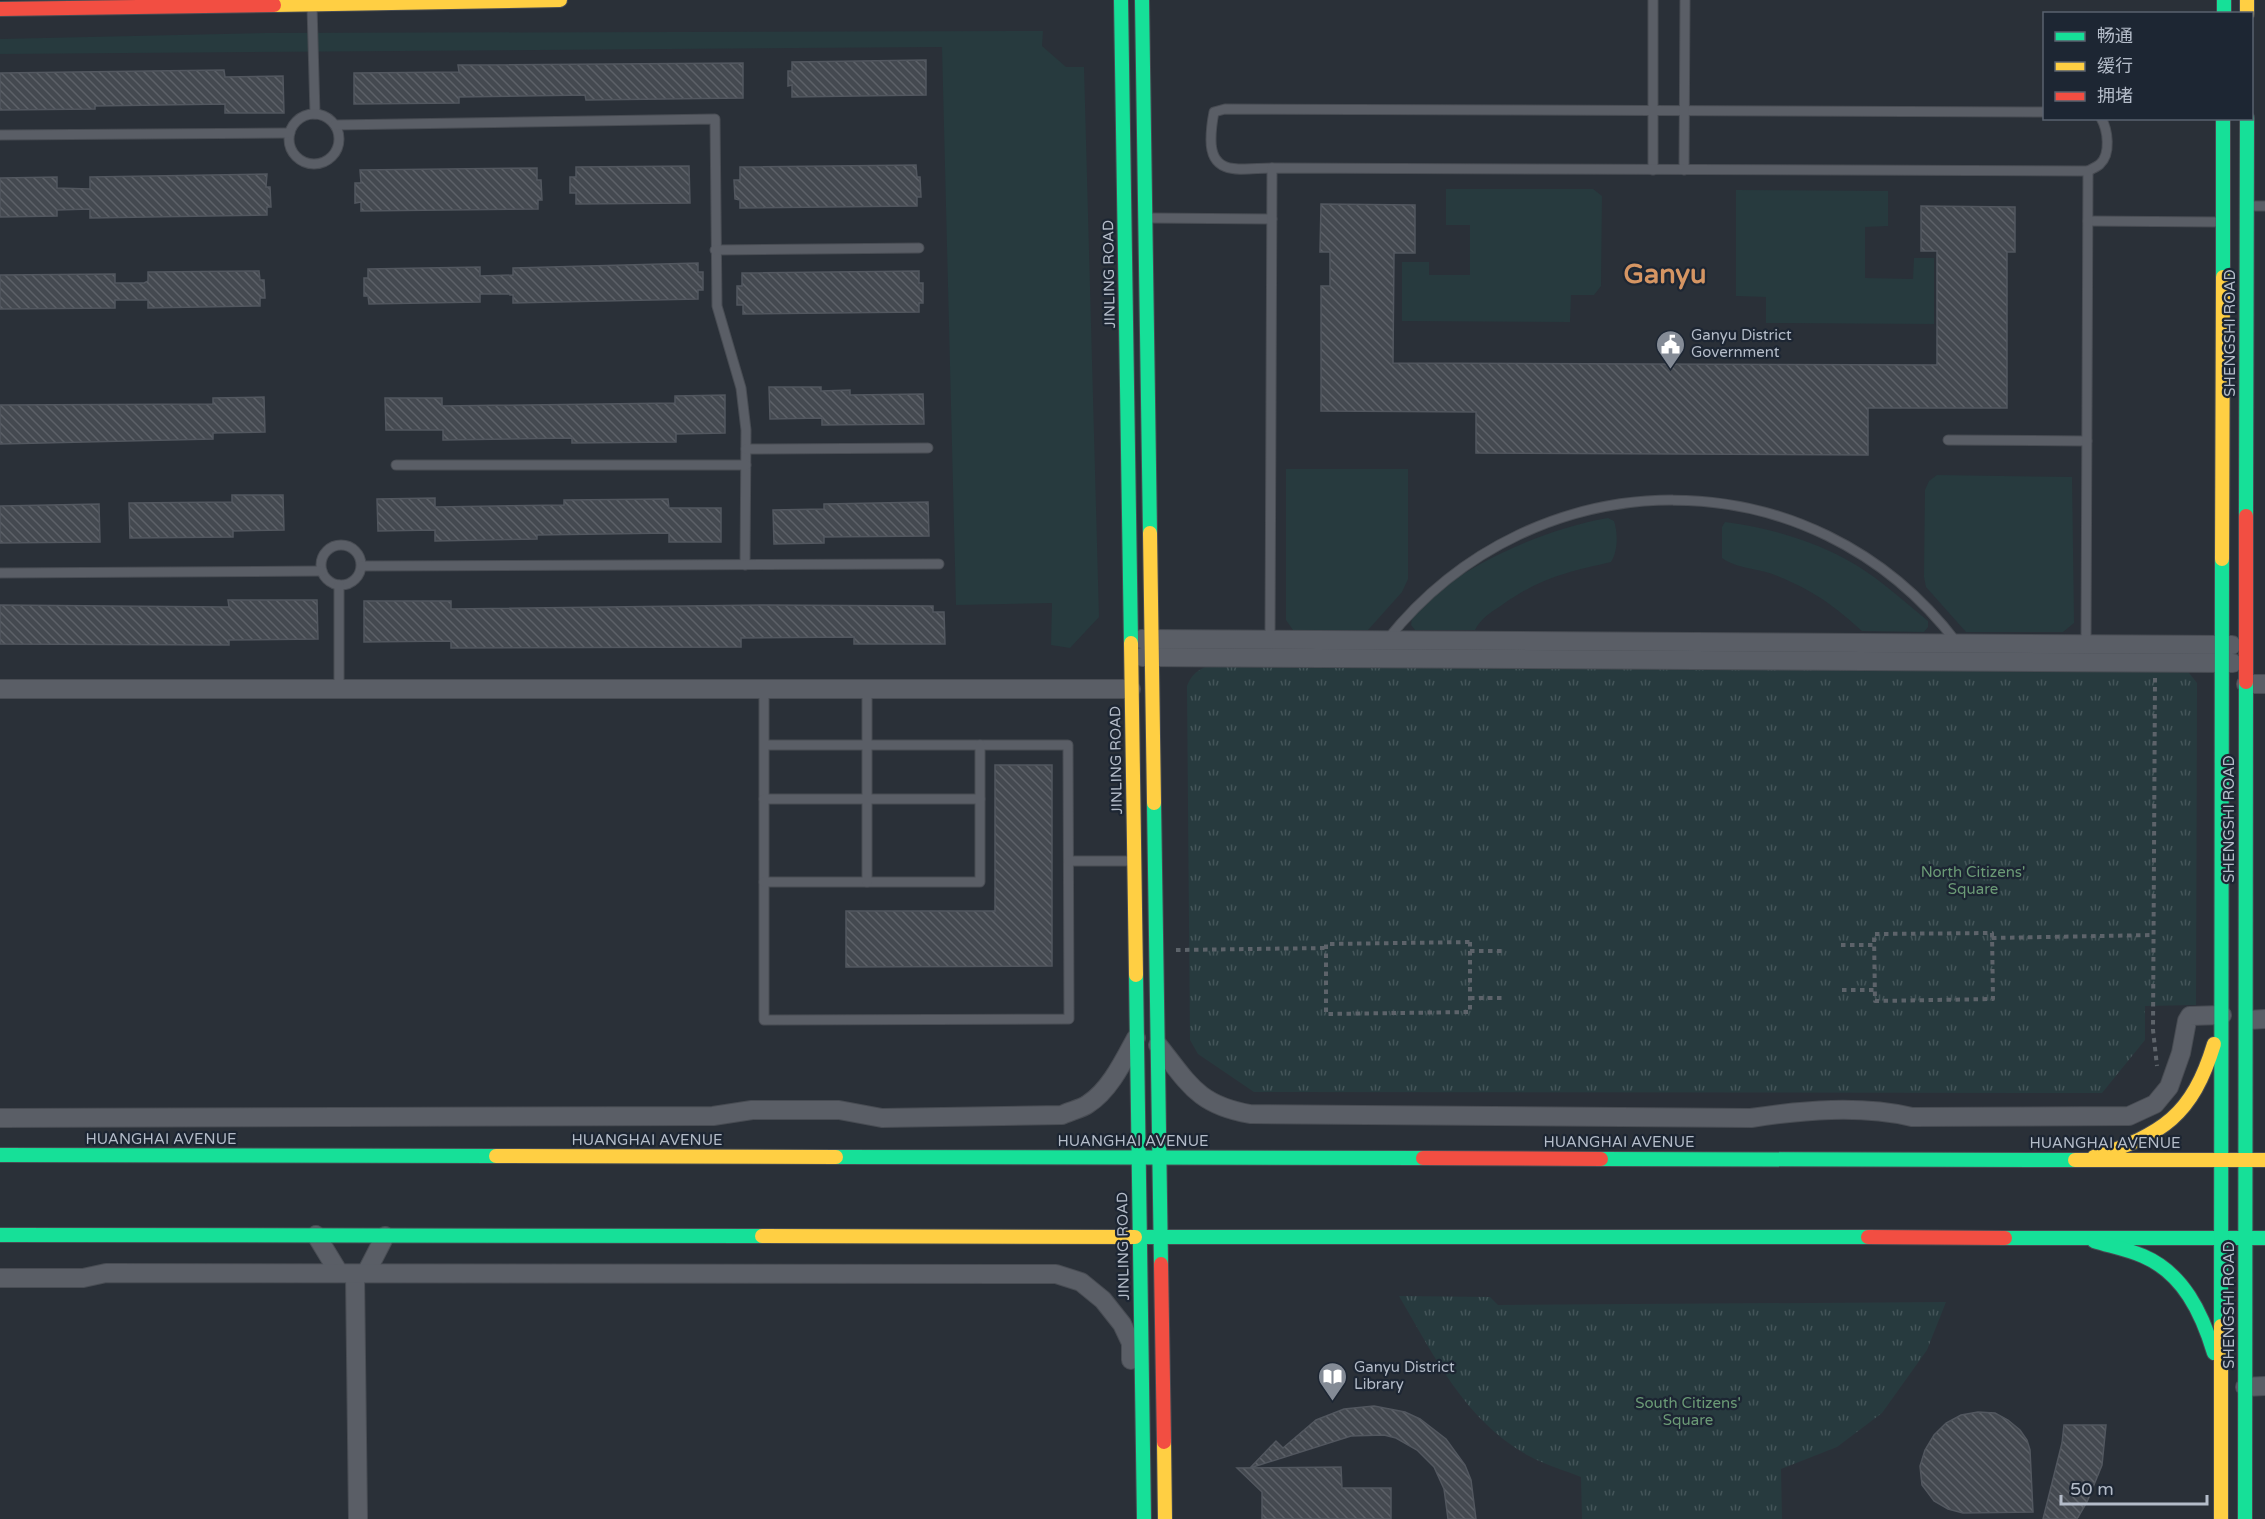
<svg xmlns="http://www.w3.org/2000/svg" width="2265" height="1519" font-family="'Varela Round','Noto Sans SC',sans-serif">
	<defs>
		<pattern id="park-tufts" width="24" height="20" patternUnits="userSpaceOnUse" patternTransform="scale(1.5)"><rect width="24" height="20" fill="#273a3e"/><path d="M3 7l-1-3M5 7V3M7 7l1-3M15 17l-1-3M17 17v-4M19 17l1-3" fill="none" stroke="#445559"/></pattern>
		<pattern id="building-back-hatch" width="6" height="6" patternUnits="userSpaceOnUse" patternTransform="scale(1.5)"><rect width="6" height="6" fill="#444950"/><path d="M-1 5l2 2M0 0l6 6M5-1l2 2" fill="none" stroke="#5d6168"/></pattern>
	</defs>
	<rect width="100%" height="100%" fill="#2a3038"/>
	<g fill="#273a3e">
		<polygon points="1043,31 1042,46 1066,67 1084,67 1099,617 1070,648 1051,645 1052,603 956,605 942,47 0,54 0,39 267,33"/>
		<polygon points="1446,189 1593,189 1602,196 1601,286 1594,295 1571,295 1570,322 1402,321 1402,262 1429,262 1429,275 1470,275 1470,225 1446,225"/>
		<polygon points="1736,190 1888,191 1888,226 1865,227 1865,278 1913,279 1914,258 1934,258 1934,324 1766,323 1766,297 1736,296"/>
		<polygon points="1286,469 1408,469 1408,579 1402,592 1368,630 1293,630 1286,620"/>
		<polygon points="1937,475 2072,477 2074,623 2063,632 1966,632 1926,587 1924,577 1925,490 1929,481"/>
		<path d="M 1608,518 L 1614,521 C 1618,533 1618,552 1611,562 C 1567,572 1540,578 1502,605 C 1490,613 1481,618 1475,630 L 1415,630 L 1411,625 L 1412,618 C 1422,608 1432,597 1442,589 C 1485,555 1555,527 1608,518 Z"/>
		<path d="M 1725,522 C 1771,528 1816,541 1856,565 C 1882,581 1905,602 1928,621 L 1928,627 L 1924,632 L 1862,631 C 1832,604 1814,591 1775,575 C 1758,568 1737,569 1722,558 L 1722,527 Z"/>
	</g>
	<g fill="url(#park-tufts)">
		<path d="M 1205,667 L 2186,669 L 2197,683 L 2196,1005 L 2145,1006 L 2145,1040 L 2102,1093 L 1254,1092 L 1198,1054 L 1190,1040 L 1187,686 C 1191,676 1195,672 1205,667 Z"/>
		<path d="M 1399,1296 L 1490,1297 L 1498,1305 L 1946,1302 L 1927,1350 L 1882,1413 L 1837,1447 L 1781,1469 L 1782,1519 L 1582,1519 L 1581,1477 C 1564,1470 1545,1465 1529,1456 C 1466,1422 1434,1356 1399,1296 Z"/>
	</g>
	<g fill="url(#building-back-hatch)" stroke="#52575f" stroke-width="1.5">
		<polygon points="926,60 926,95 792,97 792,85 788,86 788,71 792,71 792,62"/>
		<polygon points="743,63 743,98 586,100 585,95 459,97 459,103 354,104 354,73 459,72 458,65"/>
		<polygon points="224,70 225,77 283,76 284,113 225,113 225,104 95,106 95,109 0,110 0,73"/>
		<polygon points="916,165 917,177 920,177 921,197 917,197 917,206 740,208 740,200 735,199 734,180 740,180 740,167"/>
		<polygon points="689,166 690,203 576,204 576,193 570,193 570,177 576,177 576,167"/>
		<polygon points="537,168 537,180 541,180 542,200 538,200 538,209 361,211 361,202 355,203 355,183 361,183 360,170"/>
		<polygon points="267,174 266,187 270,187 271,207 267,207 267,215 90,218 90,209 57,210 57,216 0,217 0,178 57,177 57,188 90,189 90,177"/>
		<polygon points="1321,204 1415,205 1415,253 1394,253 1393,363 1937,365 1937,251 1921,251 1921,206 2015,207 2015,252 2007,252 2007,408 1868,408 1868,455 1476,453 1476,412 1321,411 1321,286 1330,286 1330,252 1320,252"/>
		<polygon points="698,263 698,272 703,272 703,290 698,290 698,299 513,303 513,295 510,295 510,294 480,294 480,302 369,304 368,296 364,296 364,278 368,278 368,269 480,267 480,276 513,275 513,268"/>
		<polygon points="259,271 260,280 264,280 265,298 260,298 260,306 148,308 148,300 115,300 115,308 0,309 0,275 115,274 115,283 144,283 148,281 148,272"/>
		<polygon points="919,271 919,283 923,283 923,303 919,303 919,312 743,314 743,305 737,305 737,286 742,286 742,273"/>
		<polygon points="769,387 821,387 821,391 850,390 850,395 923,394 924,424 822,425 822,418 770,419"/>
		<polygon points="725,395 725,433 676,434 676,442 572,443 572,438 443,440 443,430 386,430 385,398 442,398 442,406 675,403 675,396"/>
		<polygon points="264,397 265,432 213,433 213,439 0,444 0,405 213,404 213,398"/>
		<polygon points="232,495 283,495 284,530 233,531 233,537 130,538 129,503 232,502"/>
		<polygon points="435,498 435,507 564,505 564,500 668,499 669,508 721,508 721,542 669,542 669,533 537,535 537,539 435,541 435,530 378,531 377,499"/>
		<polygon points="928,502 929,536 824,537 824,543 774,544 773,510 824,509 824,504"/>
		<polygon points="99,504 100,542 0,543 0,506"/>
		<polygon points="228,600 317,600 318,639 229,640 229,645 0,644 0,605 229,607"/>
		<polygon points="364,601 451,601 451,609 763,605 933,606 933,612 944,612 945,644 854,644 854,637 741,638 741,647 451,648 451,641 364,642"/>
		<polygon points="995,765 1052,765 1052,966 846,967 846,911 995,911"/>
		<polygon points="1374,1406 1405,1412 1420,1419 1446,1439 1465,1465 1471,1480 1476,1519 1448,1519 1444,1489 1434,1467 1417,1450 1396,1438 1384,1435 1351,1436 1250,1468 1276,1441 1283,1448 1316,1420 1344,1409"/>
		<polygon points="1978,1412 1995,1413 2008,1420 2020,1430 2027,1440 2030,1450 2033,1512 1963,1513 1948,1509 1934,1501 1922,1485 1920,1466 1925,1450 1934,1435 1946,1423 1961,1415"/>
		<polygon points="2064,1425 2106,1425 2102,1465 2087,1502 2077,1519 2043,1519 2062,1443"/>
		<polygon points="1341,1467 1342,1488 1391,1488 1391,1519 1262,1519 1262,1492 1237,1468"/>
	</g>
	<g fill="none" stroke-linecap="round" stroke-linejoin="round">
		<defs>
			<g id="lane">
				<polyline points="312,6 315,114"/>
				<circle cx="314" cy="139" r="25"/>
				<polyline points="335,125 715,119 717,306 741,388 746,430 745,565"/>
				<polyline points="0,135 290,133"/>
				<path d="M 1272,168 C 1244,168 1211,178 1211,140 C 1211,130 1212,122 1214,112 L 1225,109 L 2044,112"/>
				<polyline points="1653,170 1653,0"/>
				<polyline points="1684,170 1685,0"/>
				<path d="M 2088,171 C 2091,169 2097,167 2100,164 C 2111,154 2108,130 2101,118"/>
				<polyline points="2249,206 2265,206"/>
				<polyline points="1148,218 1272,219"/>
				<polyline points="2088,221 2220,222"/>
				<polyline points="715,250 919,248"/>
				<polyline points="1948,440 2087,441"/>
				<polyline points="746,449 928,448"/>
				<polyline points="396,465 746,465"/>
				<circle cx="341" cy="565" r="20"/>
				<polyline points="362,566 939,564"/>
				<polyline points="0,573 322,571"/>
				<polyline points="1270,639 1272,168 2088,171 2086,644"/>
				<path d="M 1387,640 C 1535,454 1812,452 1957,643"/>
				<polyline points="339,689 339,585"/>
				<polyline points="764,745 1068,745 1069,1019 764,1020 764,689"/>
				<polyline points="764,799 980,799"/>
				<polyline points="1069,861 1132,861"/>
				<polyline points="764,882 980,882 980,745"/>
				<polyline points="867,882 867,689"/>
			</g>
			<g id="street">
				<polyline points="1141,639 2232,645"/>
				<polyline points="1142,657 2233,663"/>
				<polyline points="2246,684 2265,684"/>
				<polyline points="0,689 1131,689"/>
				<polyline points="2248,1020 2265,1019"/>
				<path d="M 1158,1045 C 1189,1084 1198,1105 1250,1114 L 1751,1118 C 1803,1110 1860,1105 1912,1117 L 2129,1116 L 2155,1104 L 2169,1087 L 2181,1053 L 2187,1021 L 2190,1016 L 2222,1015"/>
				<path d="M 0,1118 L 713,1116 L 752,1110 L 839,1110 L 882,1118 L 1062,1115 C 1070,1111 1081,1109 1088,1104 C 1110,1090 1124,1060 1136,1038"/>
				<polyline points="316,1235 339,1273"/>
				<polyline points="366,1273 385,1236"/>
				<polyline points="355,1274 358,1519"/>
				<polyline points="0,1278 83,1278 106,1273 1056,1274 1081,1282 1103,1300 1122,1324 1131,1343 1131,1360"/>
				<polyline points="2245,1387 2265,1386"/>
			</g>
			<g id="fast">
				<polyline points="1121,0 1131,643"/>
				<polyline points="1142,0 1150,533"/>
				<polyline points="2224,0 2224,14"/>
				<polyline points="2223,277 2223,118"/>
				<polyline points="2246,516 2247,118"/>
				<polyline points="1154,803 1161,1264"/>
				<polyline points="1136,975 1144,1519"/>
				<polyline points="0,1155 496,1156"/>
				<polyline points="836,1157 1423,1158"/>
				<polyline points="1601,1159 2075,1160"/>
				<polyline points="0,1235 762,1236"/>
				<polyline points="1135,1237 1868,1237"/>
				<polyline points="2005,1238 2265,1238"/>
				<path d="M 2094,1241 C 2110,1246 2127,1249 2143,1256 C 2183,1273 2202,1313 2214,1353"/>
				<polyline points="2221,1326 2222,559"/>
				<polyline points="2245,1519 2246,682"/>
			</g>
			<g id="slow">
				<polyline points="2247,0 2247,14"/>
				<polyline points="274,5 560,0"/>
				<polyline points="1150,533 1154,803"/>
				<polyline points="2222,559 2223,277"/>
				<polyline points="1131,643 1136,975"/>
				<polyline points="496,1156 836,1157"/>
				<path d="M 2094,1157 C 2163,1134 2192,1116 2214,1044"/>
				<polyline points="2075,1160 2265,1160"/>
				<polyline points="762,1236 1135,1237"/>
				<polyline points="1164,1442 1165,1519"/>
				<polyline points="2221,1519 2221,1326"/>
			</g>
			<g id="jam">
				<polyline points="0,9 274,5"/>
				<polyline points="2246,682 2246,516"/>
				<polyline points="1423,1158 1601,1159"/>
				<polyline points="1868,1237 2005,1238"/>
				<polyline points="1161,1264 1164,1442"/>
			</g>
		</defs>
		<use href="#lane" stroke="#484c53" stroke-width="11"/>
		<use href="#street" stroke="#484c53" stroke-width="20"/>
		<use href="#fast" stroke="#484c53" stroke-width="16"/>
		<use href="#slow" stroke="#484c53" stroke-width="16"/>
		<use href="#jam" stroke="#484c53" stroke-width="16"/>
		<g stroke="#5d636a" stroke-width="4" stroke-dasharray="4.5 4.5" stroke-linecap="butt">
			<polyline points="2155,678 2153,1030 2157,1066"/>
			<polygon points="1992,933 1993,999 1875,1001 1874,934"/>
			<polyline points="1992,938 2153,935"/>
			<polygon points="1470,942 1470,1012 1326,1014 1326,944"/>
			<polyline points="1841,945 1874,945"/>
			<polyline points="1176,950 1326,948"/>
			<polyline points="1470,951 1502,951"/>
			<polyline points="1842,990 1875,990"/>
			<polyline points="1470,998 1502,998"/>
		</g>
		<use href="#lane" stroke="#5a5e66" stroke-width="9"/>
		<use href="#street" stroke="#5a5e66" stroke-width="18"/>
		<use href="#fast" stroke="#16e098" stroke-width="14"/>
		<use href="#slow" stroke="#ffcf43" stroke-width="14"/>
		<use href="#jam" stroke="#f24e42" stroke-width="14"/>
	</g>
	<defs>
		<symbol id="civic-pin" viewBox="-11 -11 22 30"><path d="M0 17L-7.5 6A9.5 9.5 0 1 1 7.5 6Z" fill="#848b96" stroke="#1d2633"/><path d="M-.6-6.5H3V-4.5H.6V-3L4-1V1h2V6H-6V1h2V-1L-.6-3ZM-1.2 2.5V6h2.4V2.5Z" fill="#fff"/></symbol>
		<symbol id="library-pin" viewBox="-11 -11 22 30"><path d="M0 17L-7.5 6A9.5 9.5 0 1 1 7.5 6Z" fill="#848b96" stroke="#1d2633"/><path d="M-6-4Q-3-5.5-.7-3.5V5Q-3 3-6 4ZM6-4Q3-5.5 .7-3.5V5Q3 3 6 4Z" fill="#fff"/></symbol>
	</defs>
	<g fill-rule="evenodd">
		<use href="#civic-pin" x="1654" y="328" width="33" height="45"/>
		<use href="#library-pin" x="1316" y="1360" width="33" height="45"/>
	</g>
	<g text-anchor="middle" stroke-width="4.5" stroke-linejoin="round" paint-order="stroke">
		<g font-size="15" fill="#b4bcc9" stroke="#1d2633">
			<text transform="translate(1109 274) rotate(-91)" y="5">JINLING ROAD</text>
			<text transform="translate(2230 333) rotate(-90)" y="5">SHENGSHI ROAD</text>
			<text transform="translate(1116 760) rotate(-91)" y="5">JINLING ROAD</text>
			<text transform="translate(2229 819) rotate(-90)" y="5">SHENGSHI ROAD</text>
			<text x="161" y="1144">HUANGHAI AVENUE</text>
			<text x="647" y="1145">HUANGHAI AVENUE</text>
			<text x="1133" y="1146">HUANGHAI AVENUE</text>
			<text x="1619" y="1147">HUANGHAI AVENUE</text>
			<text x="2105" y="1148">HUANGHAI AVENUE</text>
			<text transform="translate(1123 1246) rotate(-91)" y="5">JINLING ROAD</text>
			<text transform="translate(2229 1305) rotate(-90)" y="5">SHENGSHI ROAD</text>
		</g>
		<g font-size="15" fill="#b4bcc9" stroke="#1d2633" text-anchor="start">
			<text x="1691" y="340">Ganyu District<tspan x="1691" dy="17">Government</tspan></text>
			<text x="1354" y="1372">Ganyu District<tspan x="1354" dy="17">Library</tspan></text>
		</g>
		<g font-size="15" fill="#6b9a76" stroke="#1d2633">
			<text x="1973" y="877">North Citizens'<tspan x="1973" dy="17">Square</tspan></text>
			<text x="1688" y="1408">South Citizens'<tspan x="1688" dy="17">Square</tspan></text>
		</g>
		<g font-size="27" font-weight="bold" fill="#d59563" stroke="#1d2633">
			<text x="1665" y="283">Ganyu</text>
		</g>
	</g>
	<rect x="2043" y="12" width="210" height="108" fill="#1d2633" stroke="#59626f" stroke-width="1.5"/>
	<rect x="2055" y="32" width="30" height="9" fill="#16e098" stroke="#59626f" stroke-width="1.5"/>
	<text x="2097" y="42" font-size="18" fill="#b4bcc9">畅通</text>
	<rect x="2055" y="62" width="30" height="9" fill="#ffcf43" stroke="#59626f" stroke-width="1.5"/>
	<text x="2097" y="72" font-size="18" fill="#b4bcc9">缓行</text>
	<rect x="2055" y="92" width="30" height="9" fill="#f24e42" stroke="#59626f" stroke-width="1.5"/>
	<text x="2097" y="102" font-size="18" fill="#b4bcc9">拥堵</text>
	<path d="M2061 1495v9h146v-9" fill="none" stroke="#b4bcc9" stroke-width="3"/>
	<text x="2070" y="1495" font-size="18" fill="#b4bcc9" stroke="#1d2633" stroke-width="4.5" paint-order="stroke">50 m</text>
</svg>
